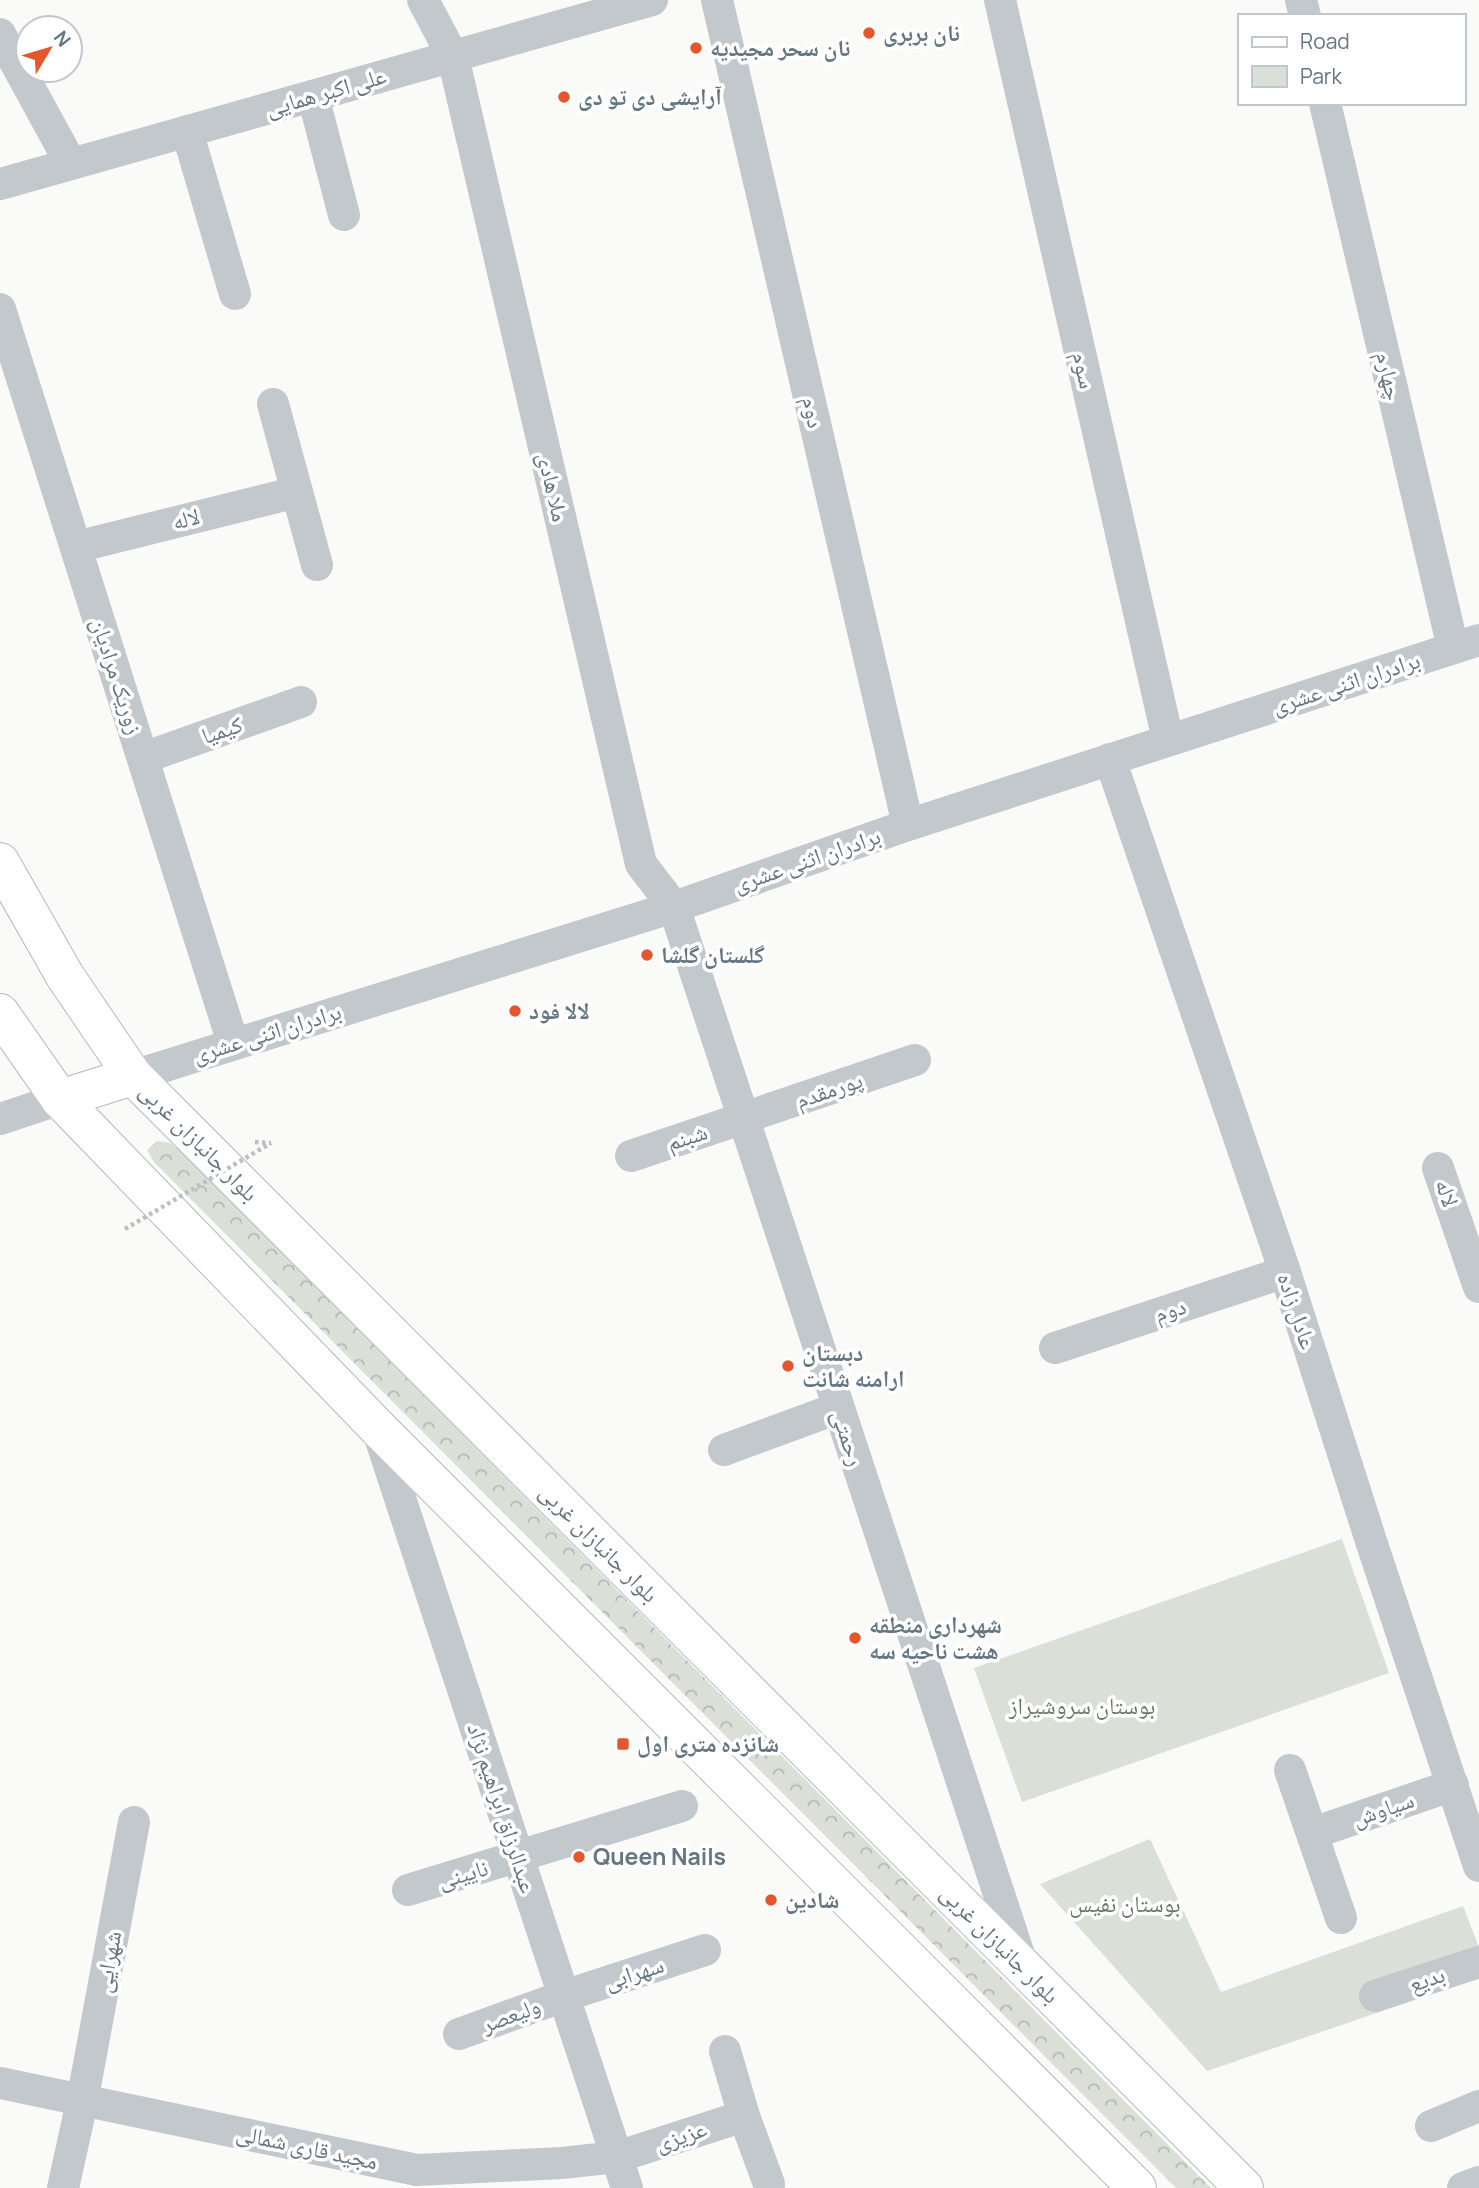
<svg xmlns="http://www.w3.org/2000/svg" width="1479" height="2188" font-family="Manrope,'Noto Naskh Arabic',sans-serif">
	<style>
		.forest { fill: url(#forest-crowns) }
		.green { fill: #dadfd7 }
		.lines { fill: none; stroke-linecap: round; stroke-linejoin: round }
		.secondary-casing { stroke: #b3babf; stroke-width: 40 }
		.path { stroke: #bbbfc2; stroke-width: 4.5; stroke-dasharray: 3.5 3.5; stroke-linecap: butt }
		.minor { stroke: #c3c8cc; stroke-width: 32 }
		.secondary { stroke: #fff; stroke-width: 38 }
		.path-bridge { stroke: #bbbfc2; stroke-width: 4.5; stroke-dasharray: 3.5 3.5; stroke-linecap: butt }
		.poi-dot { fill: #e4572e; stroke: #fff; stroke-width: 2.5 }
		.labels { text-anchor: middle; stroke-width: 7; stroke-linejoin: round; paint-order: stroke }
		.poi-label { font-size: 23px; font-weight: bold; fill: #657683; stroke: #fff; text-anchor: start }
		.street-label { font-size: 23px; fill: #657683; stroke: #fff }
		.park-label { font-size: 23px; fill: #687a64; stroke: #fff }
	</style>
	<defs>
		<pattern id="forest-crowns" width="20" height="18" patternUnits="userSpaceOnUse" patternTransform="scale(1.75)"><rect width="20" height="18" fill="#dadfd7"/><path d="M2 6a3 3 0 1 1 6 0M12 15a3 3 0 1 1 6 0" fill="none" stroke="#b4b9b4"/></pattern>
	</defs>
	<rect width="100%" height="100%" fill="#fafaf8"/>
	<!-- forest -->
	<polygon class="forest" points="157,1141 170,1143 183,1153 1211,2188 1176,2188 154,1162 147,1150"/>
	<!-- green -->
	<g class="green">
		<polygon points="1342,1539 1389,1673 1022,1802 974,1668"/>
		<polygon points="1150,1839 1221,1992 1463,1906 1479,1947 1479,1978 1207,2071 1040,1884"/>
	</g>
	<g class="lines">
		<defs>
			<g id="secondary">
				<polyline points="0,862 65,976 133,1076 1244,2188"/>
				<polyline points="0,1013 60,1099 377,1427 1137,2188"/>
				<polyline points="60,1099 133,1076"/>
			</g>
		</defs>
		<!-- secondary casing -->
		<use href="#secondary" class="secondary-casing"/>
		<!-- path -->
		<polyline class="path" points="255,1142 271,1143"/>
		<!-- minor -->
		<g class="minor">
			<polyline points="423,0 453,57 641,864 674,907 1023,1967"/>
			<polyline points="717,0 908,825"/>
			<polyline points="1000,0 1168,740"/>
			<polyline points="1301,0 1305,16"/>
			<polyline points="0,34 71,164"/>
			<polyline points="313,96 344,215"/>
			<polyline points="1325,103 1453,648"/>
			<polyline points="187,131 235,294"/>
			<polyline points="0,184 652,0"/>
			<polyline points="0,309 233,1043"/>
			<polyline points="273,404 317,565"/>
			<polyline points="76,547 297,492"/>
			<polyline points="143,758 301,702"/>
			<polyline points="1110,759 1285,1272 1372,1544 1479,1866"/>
			<polyline points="133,1076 674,907 908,825 1479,640"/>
			<polyline points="0,1119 60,1099"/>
			<polyline points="631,1156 915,1060"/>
			<polyline points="1438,1168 1479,1287"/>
			<polyline points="1055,1348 1285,1272"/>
			<polyline points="377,1428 627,2188"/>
			<polyline points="724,1450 838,1408"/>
			<polyline points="1290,1770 1341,1918"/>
			<polyline points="1313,1833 1453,1785"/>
			<polyline points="408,1890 682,1806"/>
			<polyline points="1375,1996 1479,1962"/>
			<polyline points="459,2034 564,1996 705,1950"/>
			<polyline points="0,2083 417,2170 562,2163 617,2157 744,2116 725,2051"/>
			<polyline points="744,2116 769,2184"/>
			<polyline points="1431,2126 1479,2106"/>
			<polyline points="63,2188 82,2102 134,1822"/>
			<polyline points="1463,2188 1479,2182"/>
		</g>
		<!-- secondary -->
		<use href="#secondary" class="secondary"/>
		<!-- path-bridge -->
		<polyline class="path-bridge" points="125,1229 271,1143"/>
	</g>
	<!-- markers -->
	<g class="poi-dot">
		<circle cx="869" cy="33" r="7"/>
		<circle cx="696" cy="48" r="7"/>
		<circle cx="564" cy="97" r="7"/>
		<circle cx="647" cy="955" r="7"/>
		<circle cx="515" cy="1011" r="7"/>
		<circle cx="788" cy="1366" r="7"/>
		<circle cx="855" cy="1638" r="7"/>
		<rect x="616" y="1737" width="14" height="14" rx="3.5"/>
		<circle cx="579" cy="1857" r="7"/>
		<circle cx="771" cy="1900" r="7"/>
	</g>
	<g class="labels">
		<!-- poi labels -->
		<g class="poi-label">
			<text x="883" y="41">نان بربرى</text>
			<text x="710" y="56">نان سحر مجیدیه</text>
			<text x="578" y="105">آرایشی دی تو دی</text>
			<text x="661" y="963">گلستان گلشا</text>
			<text x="529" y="1019">لالا فود</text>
			<text x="802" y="1361">دبستان<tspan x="802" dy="26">ارامنه شانت</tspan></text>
			<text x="869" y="1633">شهرداری منطقه<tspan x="869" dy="26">هشت ناحیه سه</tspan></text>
			<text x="637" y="1752">شانزده متری اول</text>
			<text x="593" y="1865">Queen Nails</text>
			<text x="785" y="1908">شادین</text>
		</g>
		<!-- street labels -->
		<g class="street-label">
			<text transform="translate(326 92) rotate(-16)" y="8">علی اکبر همایی</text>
			<text transform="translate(1084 370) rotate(77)" y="8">سوم</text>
			<text transform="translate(1389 376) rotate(77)" y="8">چهارم</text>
			<text transform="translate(813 412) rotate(77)" y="8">دوم</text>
			<text transform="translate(553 487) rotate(77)" y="8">ملا هادی</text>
			<text transform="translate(186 519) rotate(-14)" y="8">لاله</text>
			<text transform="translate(117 676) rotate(72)" y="8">زوریک مرادیان</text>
			<text transform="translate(1346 683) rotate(-18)" y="8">برادران اثنی عشری</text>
			<text transform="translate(222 730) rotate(-19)" y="8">کیمیا</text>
			<text transform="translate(807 860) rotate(-19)" y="8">برادران اثنی عشری</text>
			<text transform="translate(267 1033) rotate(-17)" y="8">برادران اثنی عشری</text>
			<text transform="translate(829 1090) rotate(-19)" y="8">پورمقدم</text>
			<text transform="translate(687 1137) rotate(-18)" y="8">شبنم</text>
			<text transform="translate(199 1142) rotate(45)" y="8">بلوار جانبازان غربی</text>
			<text transform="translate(1447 1193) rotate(71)" y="8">لاله</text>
			<text transform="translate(1170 1310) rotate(-18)" y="8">دوم</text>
			<text transform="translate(1297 1311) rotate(72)" y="8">عادل زاده</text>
			<text transform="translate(848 1438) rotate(72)" y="8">رحمتی</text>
			<text transform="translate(599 1543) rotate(45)" y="8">بلوار جانبازان غربی</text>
			<text transform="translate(502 1808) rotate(72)" y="8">عبدالرزاق ابراهیم نژاد</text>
			<text transform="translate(1383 1809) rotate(-19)" y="8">سیاوش</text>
			<text transform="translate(463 1874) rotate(-16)" y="8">نایینی</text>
			<text transform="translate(1000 1944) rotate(45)" y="8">بلوار جانبازان غربی</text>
			<text transform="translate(108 1962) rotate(-80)" y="8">شهرایی</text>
			<text transform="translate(634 1973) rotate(-18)" y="8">سهرابی</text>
			<text transform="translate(1427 1979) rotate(-18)" y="8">بدیع</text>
			<text transform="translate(511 2015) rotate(-20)" y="8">ولیعصر</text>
			<text transform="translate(681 2136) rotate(-18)" y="8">عزیزی</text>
			<text transform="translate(307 2147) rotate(12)" y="8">مجید قاری شمالی</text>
		</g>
		<!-- park labels -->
		<g class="park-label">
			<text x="1082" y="1714">بوستان سروشیراز</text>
			<text x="1125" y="1912">بوستان نفیس</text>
		</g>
	</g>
	<!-- legend -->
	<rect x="1238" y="14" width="228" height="91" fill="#ffffff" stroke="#c1c8cd" stroke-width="2"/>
	<rect x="1252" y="37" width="35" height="10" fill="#ffffff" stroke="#c1c8cd" stroke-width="2"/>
	<text x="1300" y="49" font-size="21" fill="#657683">Road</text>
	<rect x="1252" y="66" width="35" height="21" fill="#dadfd7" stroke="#c1c8cd" stroke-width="2"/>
	<text x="1300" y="84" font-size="21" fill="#657683">Park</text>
	<!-- north arrow -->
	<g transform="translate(49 49) rotate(52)"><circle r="33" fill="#ffffff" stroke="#c1c8cd" stroke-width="2"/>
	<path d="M0-5L12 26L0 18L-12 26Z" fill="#e4572e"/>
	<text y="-10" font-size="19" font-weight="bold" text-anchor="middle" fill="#657683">N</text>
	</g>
</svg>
